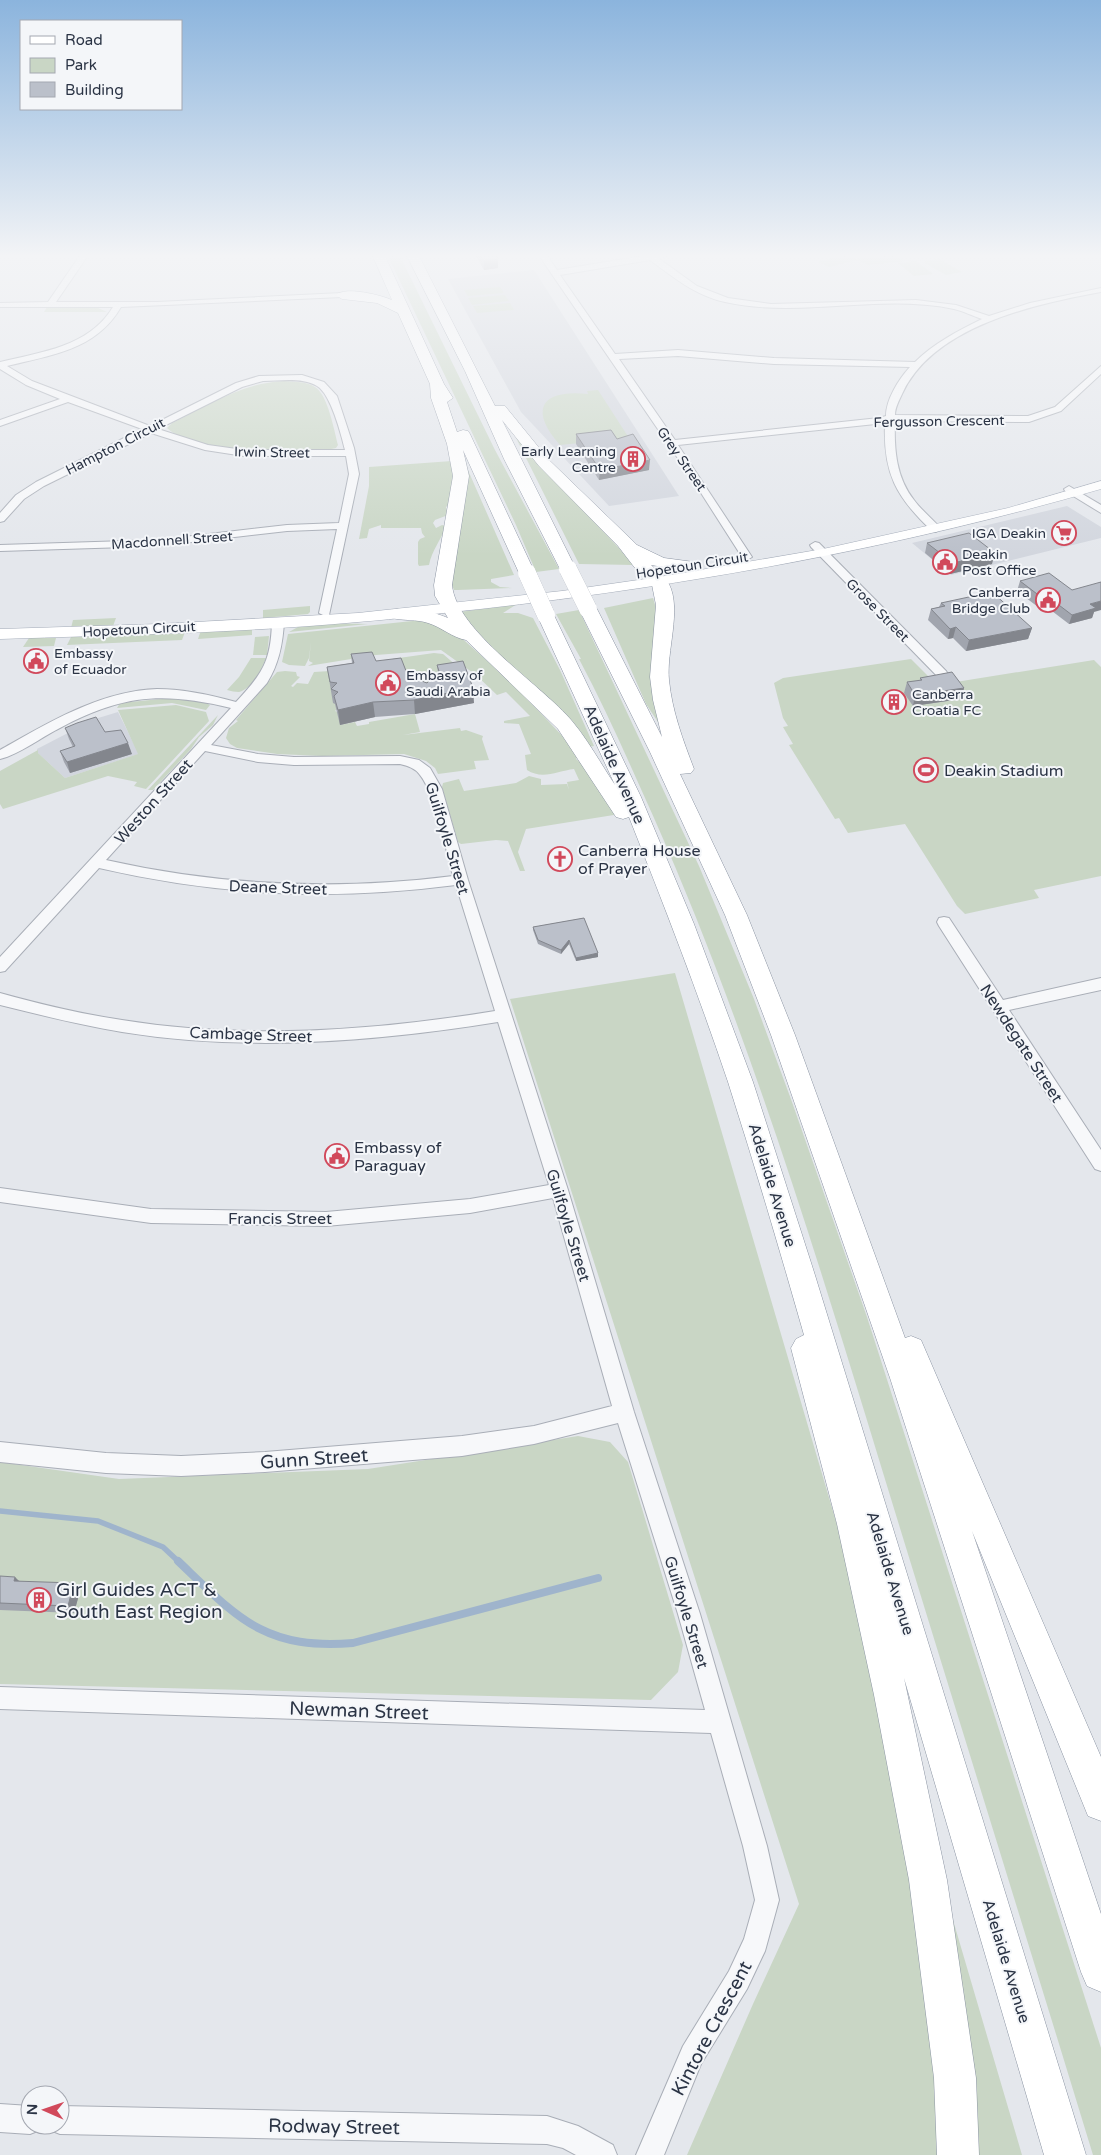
<svg xmlns="http://www.w3.org/2000/svg" width="1101" height="2155" font-family="'Varela Round',sans-serif">
	<style>
		.built { fill: #d2d6de }
		.green { fill: #c9d6c5 }
		.lines { fill: none; stroke-linecap: round; stroke-linejoin: round }
		.stream-far1 { stroke: #9fb4cc; stroke-width: 5.5 }
		.stream { stroke: #9fb4cc; stroke-width: 8 }
		.minor-casing { stroke: #a9aeb7; stroke-width: 2 }
		.major-casing { stroke: #a3abb8; stroke-width: 1 }
		.highway-casing { stroke: #8b94a3; stroke-width: 1 }
		.minor { fill: #f7f8fa; fill-rule: evenodd }
		.major { fill: #fff; fill-rule: evenodd }
		.highway { fill: #fff; fill-rule: evenodd }
		.highway-bridge-casing { stroke: #8b94a3; stroke-width: 18; stroke-linecap: butt }
		.highway-bridge { stroke: #fff; stroke-width: 18 }
		.wall { fill: #a1a5ae }
		.shaded-wall { fill: #83868d }
		.building { fill: #bbc0ca; stroke: #83868d }
		.labels { text-anchor: middle; stroke-width: 4; stroke-linejoin: round; paint-order: stroke }
		.far-street-label { font-size: 14px; fill: #2b3445; stroke: #f4f6f9 }
		.far-poi-label { font-size: 14px; fill: #2b3445; stroke: #f4f6f9; text-anchor: start }
		.street-label { font-size: 16px; fill: #2b3445; stroke: #f4f6f9 }
		.poi-label { font-size: 16px; fill: #2b3445; stroke: #f4f6f9; text-anchor: start }
		.near-street-label { font-size: 19px; fill: #2b3445; stroke: #f4f6f9 }
		.near-poi-label { font-size: 19px; fill: #2b3445; stroke: #f4f6f9; text-anchor: start }
	</style>
	<rect width="100%" height="100%" fill="#e4e7ec"/>
	<!-- built -->
	<g class="built">
		<polygon points="534,270 679,496 609,506 521,412 448,279"/>
		<polygon points="1067,506 1101,527 1101,538 951,575 912,543"/>
		<polygon points="118,712 139,754 65,778 38,753 37,749 95,719"/>
	</g>
	<!-- green -->
	<g class="green">
		<polygon points="387,254 399,254 495,450 559,569 536,572 516,525"/>
		<polygon points="846,255 857,260 829,267 818,262"/>
		<polygon points="892,255 906,261 868,265 856,259"/>
		<polygon points="939,259 962,272 946,275 923,262"/>
		<polygon points="916,261 933,274 914,276 898,263"/>
		<polygon points="500,287 504,293 468,296 464,290"/>
		<polygon points="505,295 509,301 472,305 468,298"/>
		<polygon points="510,303 514,310 477,313 473,306"/>
		<polygon points="47,307 96,307 107,312 44,312"/>
		<path d="M284,381C294,382 306,381 315,387C328,395 334,430 338,445L336,448L327,450C289,450 195,455 167,428L172,423C209,405 242,383 284,381Z"/>
		<path d="M598,390L629,438L560,445C528,409 542,389 588,394L587,391Z"/>
		<polygon points="516,438 618,547 634,565 579,564"/>
		<path d="M452,461L453,478L449,504L446,507L448,515L435,520L433,523L436,528L442,525L446,526C441,540 432,550 429,565L419,566L418,564V542L420,539L425,537L422,533L421,528H381V525L369,529L367,538L359,539L369,486V467Z"/>
		<polygon points="464,461 514,575 491,579 491,582 500,587 512,588 458,590 454,590 449,578"/>
		<polygon points="653,598 658,615 668,737 646,704 604,608"/>
		<polygon points="517,604 503,613 518,613 533,618 560,670 594,746 589,747 501,658 460,612"/>
		<polygon points="310,606 310,612 308,614 263,618 263,610"/>
		<path d="M579,610L699,866L754,999L792,1102L867,1317L1101,2048V2155H1093C1018,1909 941,1663 866,1417C804,1215 740,1012 654,818C630,765 607,711 579,659H581L556,614Z"/>
		<polygon points="116,618 113,626 71,628 73,620"/>
		<path d="M422,620L456,633L513,684L570,744L579,755L576,759L591,771L620,814L526,829L518,852L525,871H520L508,841L496,840L461,844L458,842L442,787L443,783L459,779L464,791L516,783L529,776L541,779V785L567,784L569,790L567,782L579,780L574,769C558,771 542,780 527,770L525,755L531,754L519,724L504,723V721L530,716L506,692L497,695L476,675L441,650L376,655L308,666L313,663L309,661L311,642L309,658L305,666L289,665L282,662L288,634Z"/>
		<polygon points="323,623 368,624 289,632 298,627"/>
		<polygon points="252,628 252,635 198,639 201,630"/>
		<polygon points="164,632 169,634 172,632 185,632 182,640 67,645 71,637"/>
		<polygon points="269,636 267,655 253,655 255,637"/>
		<polygon points="29,638 56,638 54,646 23,647"/>
		<polygon points="434,653 443,654 465,673 436,687 379,674 393,660 392,659"/>
		<path d="M251,658H266C262,669 252,689 239,692C235,692 231,691 227,690L239,677Z"/>
		<polygon points="911,659 937,685 1094,660 1101,667 1101,876 1034,890 1039,898 965,914 957,906 905,824 848,833 839,818 835,819 789,745 793,744 783,727 788,726 783,718 774,683 783,678"/>
		<polygon points="285,671 296,672 297,676 300,677 291,686 293,687 297,683 308,684 314,672 330,671 334,693 332,696 336,697 338,708 335,711 340,713 340,725 355,722 357,726 369,724 369,722 415,714 420,732 403,735 460,728 461,731 466,730 483,736 482,739 489,760 474,761 476,769 438,774 435,768 426,761 404,754 322,756 277,754 237,748 230,744 226,738 229,728 238,721 236,720 277,672"/>
		<polygon points="171,698 204,702 210,705 206,710 172,703 117,708 120,703"/>
		<polygon points="176,705 206,712 209,721 146,789 134,786 137,782 108,776 3,809 0,804 0,771 38,750 38,753 65,778 138,754 118,710"/>
		<polygon points="218,715 213,725 199,737 191,749 153,790 148,790"/>
		<polygon points="675,973 1022,2155 687,2155 753,2004 799,1904 510,999"/>
		<polygon points="578,1436 610,1442 628,1462 683,1645 678,1672 651,1700 0,1684 0,1462 119,1479 368,1469"/>
	</g>
	<g class="lines">
		<!-- stream-far1 -->
		<polyline class="stream-far1" points="0,1511 98,1521 163,1547 179,1562"/>
		<!-- stream -->
		<path class="stream" d="M178,1561C238,1618 264,1650 353,1643L598,1578"/>
		<defs>
			<g id="minor">
				<path d="M81,254H89L56,302H157L342,293L346,295L342,297L121,307C96,350 52,355 7,366L32,381L150,426L236,383L259,376L302,375L324,382L337,396L354,448L359,474L329,615L325,616L319,613L337,529L287,531L158,546L0,551V545L158,540L287,525L339,523L349,474L346,456H244L205,450L151,433L44,486L24,499L4,521L0,522V513L16,495L36,482L142,429L68,402L0,426V420L60,399L26,385L0,369V362C41,352 89,347 113,307H0V303L48,302ZM263,381C279,381 302,377 317,386C331,394 341,434 345,450H244L208,445L158,429L242,387Z"/>
				<path d="M538,254H546L557,270L655,254H675L658,258L697,286L728,298L771,304L916,300L956,305L989,316L1030,303L1101,288V292C1035,304 933,326 902,394C899,401 895,407 895,415L1028,416L1055,407L1101,366V374L1061,411L1029,422L895,421C894,449 896,477 914,500C922,511 933,519 941,529L936,532L932,531C896,497 883,473 885,423L678,445L752,557L747,560L742,557L694,482ZM650,260C673,277 696,296 725,302C800,319 879,293 954,309C963,311 973,316 982,319C958,331 934,343 915,362L774,358L678,350L615,354L560,275ZM678,356L774,364L910,367C899,379 886,399 886,416L879,418L675,440L619,359Z"/>
				<polygon points="1069,486 1101,505 1101,513 1065,491 1064,489"/>
				<polygon points="815,542 819,543 946,671 948,674 946,677 938,677 811,547 810,545"/>
				<path d="M278,618L284,621C283,643 279,664 267,683L211,745L258,754L294,757L400,756L419,760L430,768L442,789L468,880L568,1190L634,1412L700,1614L767,1846L779,1900L765,1951L747,1989L701,2064L664,2155H636L683,2046L729,1971L744,1939L755,1900L743,1846L711,1733L0,1709V1687L705,1710L678,1614L618,1423L534,1444L462,1456L265,1472L181,1476L106,1473L0,1462V1442L106,1453L181,1456L265,1452L462,1436L534,1426L612,1406L553,1198L470,1213L326,1226L151,1223L0,1202V1188L151,1209L326,1212L470,1199L549,1185L498,1022C374,1042 246,1052 122,1032C80,1025 40,1015 0,1005V993C40,1004 81,1014 122,1020C245,1040 372,1031 495,1011L456,885C331,901 221,896 99,868L5,971L0,972V957L231,708C161,691 121,695 58,729C40,738 20,754 0,759V750C48,723 100,691 157,689C183,689 211,695 236,702C263,673 271,661 272,621ZM205,751L258,762L294,765L400,764C408,766 415,768 420,775C435,793 446,851 453,876C334,891 222,886 106,860Z"/>
				<polygon points="944,917 949,918 1003,1000 1101,978 1101,990 1009,1010 1101,1150 1101,1171 1095,1169 939,926 937,922 939,918"/>
				<polygon points="0,2104 30,2106 30,2125 41,2125 40,2130 30,2134 0,2132"/>
				<polygon points="60,2106 547,2116 578,2126 613,2145 617,2155 576,2155 563,2148 547,2144 60,2134 50,2130 49,2125 60,2125"/>
			</g>
			<path id="major" d="M1101,481V489C898,548 690,585 480,609C440,613 399,619 358,622C239,633 119,635 0,639V629L159,624L358,613L562,591L659,577L823,549L1008,508Z"/>
			<g id="highway">
				<path d="M372,254H384L444,384L453,398L447,402L457,432L463,430L468,431L470,434L535,573L533,577H521L519,573L463,450L469,476L452,585C456,631 542,685 572,721C588,740 601,764 615,785L537,615L540,611L546,610L552,611L641,797L694,924L753,1082L814,1272L1086,2155H1044L904,1678L947,1880L976,2078L979,2155H937L934,2078L909,1880L874,1695L837,1524L791,1348L796,1339L804,1335C780,1251 755,1166 728,1082C698,993 664,905 629,817L623,819L616,817L558,729L466,640C453,638 441,627 428,623C416,619 404,621 392,618L389,614L392,610C410,606 431,611 448,618L435,596L434,585L453,476L447,444L431,398L430,384L398,313L377,303L342,299L336,295C345,286 381,295 392,300Z"/>
				<path d="M406,254H418L495,406H505L549,460L637,545L664,558L694,562L696,566L694,570L688,571L651,565C657,571 665,576 669,584C682,610 666,652 669,680C672,711 683,740 694,769L691,773L680,774L747,915L795,1035L905,1338L911,1336L921,1340L1101,1757V1821L1088,1816L972,1531L1101,1914V1992L1087,1986L1081,1972L890,1378L771,1035L725,915L650,752L579,609L582,605L588,604L594,605L597,609L662,737L653,700L650,677L656,605L652,585L635,568L618,546L539,466L502,420L576,569L574,573H562L504,459L465,371Z"/>
			</g>
		</defs>
		<!-- minor casing -->
		<use href="#minor" class="minor-casing"/>
		<!-- major casing -->
		<use href="#major" class="major-casing"/>
		<!-- highway casing -->
		<use href="#highway" class="highway-casing"/>
		<!-- minor -->
		<use href="#minor" class="minor"/>
		<!-- major -->
		<use href="#major" class="major"/>
		<!-- highway -->
		<use href="#highway" class="highway"/>
		<defs>
			<g id="highway-bridge">
				<polyline points="568,569 588,609"/>
				<polyline points="527,573 546,615"/>
			</g>
		</defs>
		<!-- highway-bridge casing -->
		<use href="#highway-bridge" class="highway-bridge-casing"/>
		<!-- highway-bridge -->
		<use href="#highway-bridge" class="highway-bridge"/>
	</g>
	<!-- wall -->
	<g class="wall">
		<polygon points="476,254 495,254 498,268 484,270 476,256"/>
		<polygon points="576,434 617,439 649,470 599,480 576,444"/>
		<polygon points="927,543 992,564 950,574 925,553"/>
		<polygon points="1020,581 1094,612 1092,618 1069,624 1048,608 1042,610 1017,591"/>
		<polygon points="941,603 1032,628 1028,639 966,651 953,638 948,639 928,620 931,609 939,607"/>
		<polygon points="351,654 376,661 408,676 427,683 438,673 437,665 474,703 415,714 375,717 340,725 335,704 333,703 327,667 352,663"/>
		<polygon points="920,678 964,688 961,699 913,706 904,693 907,682 920,681"/>
		<polygon points="65,728 105,732 132,754 70,773 64,762 60,751 73,747 69,739"/>
		<polygon points="584,918 598,957 576,961 569,944 561,954 538,944 533,930 533,927"/>
		<polygon points="0,1576 20,1581 80,1591 74,1613 0,1610"/>
	</g>
	<!-- shaded-wall -->
	<g class="shaded-wall">
		<polygon points="498,259 498,268 484,270 484,261"/>
		<polygon points="650,460 649,470 599,480 600,470"/>
		<polygon points="995,553 992,564 950,574 953,563"/>
		<polygon points="1051,599 1048,608 1042,610 1045,600"/>
		<polygon points="1101,601 1101,610 1094,612 1092,618 1069,624 1072,615 1090,604"/>
		<polygon points="956,627 953,638 948,639 950,629"/>
		<polygon points="1032,628 1028,639 966,651 969,640"/>
		<polygon points="473,688 474,703 415,714 414,700"/>
		<polygon points="964,688 961,699 913,706 915,695"/>
		<polygon points="373,702 375,717 340,725 338,710"/>
		<polygon points="128,743 132,754 70,773 67,762"/>
		<polygon points="569,940 569,944 561,954 561,950"/>
		<polygon points="598,953 598,957 576,961 576,958"/>
		<polygon points="15,1577 22,1584 14,1581"/>
		<polygon points="74,1583 80,1591 74,1613 68,1606"/>
	</g>
	<!-- building -->
	<g class="building">
		<polygon points="480,254 495,254 498,259 484,261"/>
		<polygon points="611,430 617,439 633,434 650,460 600,470 576,434"/>
		<polygon points="969,533 995,553 953,563 927,543"/>
		<polygon points="1049,573 1072,590 1101,582 1101,601 1090,604 1096,608 1072,615 1051,599 1045,600 1020,581"/>
		<polygon points="992,592 1032,628 969,640 956,627 950,629 931,609 945,606 941,603"/>
		<polygon points="372,652 376,661 401,658 408,676 427,683 439,671 437,665 463,661 473,688 414,700 373,702 338,710 334,696 338,692 331,689 337,683 330,682 327,667 354,663 351,654"/>
		<polygon points="952,672 964,688 915,695 907,682 922,680 920,678"/>
		<polygon points="96,717 105,732 121,730 128,743 67,762 60,751 75,746 65,728 77,723"/>
		<polygon points="584,918 598,953 576,958 569,940 561,950 538,940 533,927"/>
		<polygon points="0,1576 15,1577 14,1581 74,1583 68,1606 0,1603"/>
	</g>
	<!-- sky -->
	<linearGradient id="sky" x2="0" y2="1"><stop stop-color="#8bb4dd"/><stop offset="0.46" stop-color="#f3f4f6"/><stop offset="1" stop-color="#f3f4f6" stop-opacity="0"/></linearGradient>
	<rect width="1101" height="556" fill="url(#sky)"/>
	<!-- icons -->
	<defs>
		<symbol id="building-ring" viewBox="-11 -11 22 22"><circle r="9.5" fill="#f4f6f9" stroke="#d1495b" stroke-width="1.5"/><path d="M-4-6H4V6H1V3H-1V6H-4ZM-2.5-4.3h1.7v1.8h-1.7ZM.8-4.3h1.7v1.8H.8ZM-2.5-1h1.7V.8h-1.7ZM.8-1h1.7V.8H.8Z" fill="#d1495b"/></symbol>
		<symbol id="supermarket-ring" viewBox="-11 -11 22 22"><circle r="9.5" fill="#f4f6f9" stroke="#d1495b" stroke-width="1.5"/><path d="M-6-5.5h2.5l.6 2H6L4.5 2H-2.5L-4.4-4H-6ZM-1.5 3.2a1.3 1.3 0 1 0 .1 0ZM3 3.2a1.3 1.3 0 1 0 .1 0Z" fill="#d1495b"/></symbol>
		<symbol id="civic-ring" viewBox="-11 -11 22 22"><circle r="9.5" fill="#f4f6f9" stroke="#d1495b" stroke-width="1.5"/><path d="M-.6-6.5H3V-4.5H.6V-3L4-1V1h2V6H-6V1h2V-1L-.6-3ZM-1.2 2.5V6h2.4V2.5Z" fill="#d1495b"/></symbol>
		<symbol id="stadium-ring" viewBox="-11 -11 22 22"><circle r="9.5" fill="#f4f6f9" stroke="#d1495b" stroke-width="1.5"/><path d="M0-5a6.5 5 0 1 0 0 10a6.5 5 0 1 0 0-10ZM-3.5-1.8h7v3.6h-7Z" fill="#d1495b"/></symbol>
		<symbol id="church-ring" viewBox="-11 -11 22 22"><circle r="9.5" fill="#f4f6f9" stroke="#d1495b" stroke-width="1.5"/><path d="M-1.2-6h2.4v3.5h3.3v2.4h-3.3V6h-2.4V-.1h-3.3v-2.4h3.3Z" fill="#d1495b"/></symbol>
	</defs>
	<g fill-rule="evenodd">
		<use href="#building-ring" x="619" y="445" width="28" height="28"/>
		<use href="#supermarket-ring" x="1050" y="519" width="28" height="28"/>
		<use href="#civic-ring" x="931" y="548" width="28" height="28"/>
		<use href="#civic-ring" x="1034" y="586" width="28" height="28"/>
		<use href="#civic-ring" x="22" y="647" width="28" height="28"/>
		<use href="#civic-ring" x="374" y="669" width="28" height="28"/>
		<use href="#building-ring" x="880" y="688" width="28" height="28"/>
		<use href="#stadium-ring" x="912" y="756" width="28" height="28"/>
		<use href="#church-ring" x="546" y="845" width="28" height="28"/>
		<use href="#civic-ring" x="323" y="1142" width="28" height="28"/>
		<use href="#building-ring" x="25" y="1586" width="28" height="28"/>
	</g>
	<g class="labels">
		<!-- far-street labels -->
		<g class="far-street-label">
			<text transform="translate(939 421) rotate(-1)" y="5">Fergusson Crescent</text>
			<text transform="translate(115 446) rotate(-27)" y="5">Hampton Circuit</text>
			<text transform="translate(272 452) rotate(1)" y="5">Irwin Street</text>
			<text transform="translate(682 459) rotate(55)" y="5">Grey Street</text>
			<text transform="translate(172 540) rotate(-4)" y="5">Macdonnell Street</text>
			<text transform="translate(692 565) rotate(-9)" y="5">Hopetoun Circuit</text>
			<text transform="translate(878 610) rotate(45)" y="5">Grose Street</text>
			<text transform="translate(139 629) rotate(-3)" y="5">Hopetoun Circuit</text>
		</g>
		<!-- far-poi labels -->
		<g class="far-poi-label">
			<text x="616" y="456" text-anchor="end">Early Learning<tspan x="616" dy="16">Centre</tspan></text>
			<text x="1046" y="538" text-anchor="end">IGA Deakin</text>
			<text x="962" y="559">Deakin<tspan x="962" dy="16">Post Office</tspan></text>
			<text x="1030" y="597" text-anchor="end">Canberra<tspan x="1030" dy="16">Bridge Club</tspan></text>
			<text x="54" y="658">Embassy<tspan x="54" dy="16">of Ecuador</tspan></text>
			<text x="406" y="680">Embassy of<tspan x="406" dy="16">Saudi Arabia</tspan></text>
			<text x="912" y="699">Canberra<tspan x="912" dy="16">Croatia FC</tspan></text>
		</g>
		<!-- street labels -->
		<g class="street-label">
			<text transform="translate(615 764) rotate(66)" y="6">Adelaide Avenue</text>
			<text transform="translate(153 801) rotate(-48)" y="6">Weston Street</text>
			<text transform="translate(448 838) rotate(73)" y="6">Guilfoyle Street</text>
			<text transform="translate(278 887) rotate(2)" y="6">Deane Street</text>
			<text transform="translate(251 1034) rotate(2)" y="6">Cambage Street</text>
			<text transform="translate(1022 1043) rotate(57)" y="6">Newdegate Street</text>
			<text transform="translate(773 1185) rotate(73)" y="6">Adelaide Avenue</text>
			<text x="280" y="1224">Francis Street</text>
			<text transform="translate(569 1225) rotate(73)" y="6">Guilfoyle Street</text>
			<text transform="translate(891 1573) rotate(73)" y="6">Adelaide Avenue</text>
			<text transform="translate(687 1612) rotate(73)" y="6">Guilfoyle Street</text>
			<text transform="translate(1007 1961) rotate(73)" y="6">Adelaide Avenue</text>
		</g>
		<!-- poi labels -->
		<g class="poi-label">
			<text x="944" y="776">Deakin Stadium</text>
			<text x="578" y="856">Canberra House<tspan x="578" dy="18">of Prayer</tspan></text>
			<text x="354" y="1153">Embassy of<tspan x="354" dy="18">Paraguay</tspan></text>
		</g>
		<!-- near-street labels -->
		<g class="near-street-label">
			<text transform="translate(314 1458) rotate(-4)" y="7">Gunn Street</text>
			<text transform="translate(359 1710) rotate(2)" y="7">Newman Street</text>
			<text transform="translate(711 2028) rotate(-62)" y="7">Kintore Crescent</text>
			<text transform="translate(334 2126) rotate(1)" y="7">Rodway Street</text>
		</g>
		<!-- near-poi labels -->
		<g class="near-poi-label">
			<text x="56" y="1596">Girl Guides ACT &amp;<tspan x="56" dy="22">South East Region</tspan></text>
		</g>
	</g>
	<!-- legend -->
	<rect x="20" y="20" width="162" height="90" fill="#f4f6f9" stroke="#a4a8b1"/>
	<rect x="30" y="36" width="25" height="8" fill="#ffffff" stroke="#a4a8b1"/>
	<text x="65" y="45" font-size="15" fill="#2b3445">Road</text>
	<rect x="30" y="58" width="25" height="15" fill="#c9d6c5" stroke="#a4a8b1"/>
	<text x="65" y="70" font-size="15" fill="#2b3445">Park</text>
	<rect x="30" y="82" width="25" height="15" fill="#bbc0ca" stroke="#a4a8b1"/>
	<text x="65" y="95" font-size="15" fill="#2b3445">Building</text>
	<!-- north arrow -->
	<g transform="translate(45 2110) rotate(272)"><circle r="24" fill="#f4f6f9" stroke="#a4a8b1"/>
	<path d="M0-4L9 19L0 12L-9 19Z" fill="#d1495b"/>
	<text y="-8" font-size="14" font-weight="bold" text-anchor="middle" fill="#2b3445">N</text>
	</g>
</svg>
